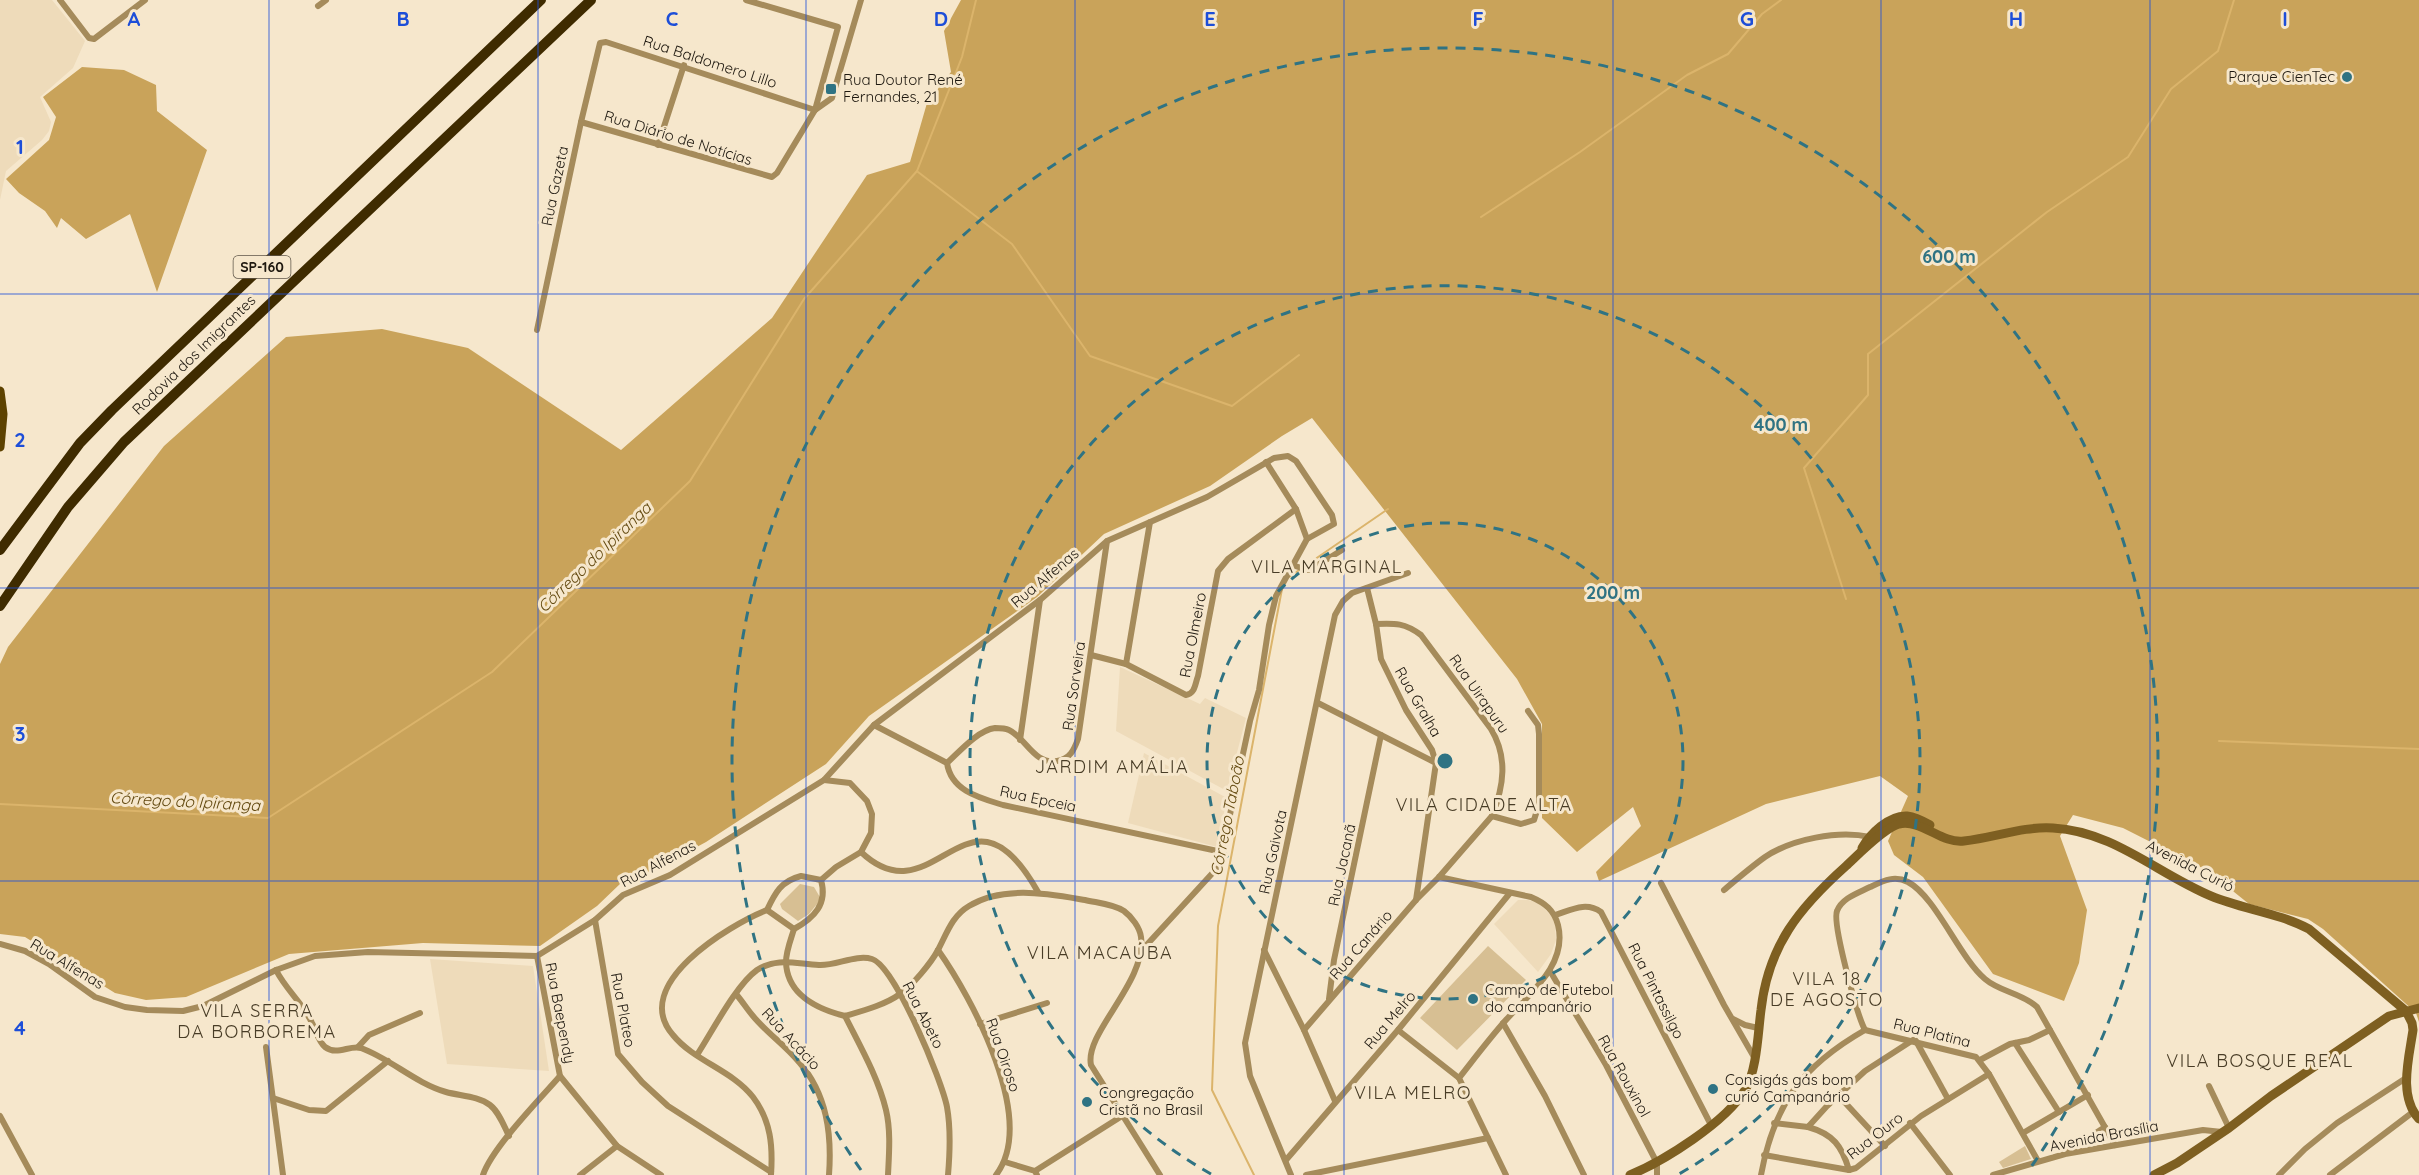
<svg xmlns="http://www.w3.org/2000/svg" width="2419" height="1175" font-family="Quicksand,sans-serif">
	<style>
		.built { fill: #eedbba }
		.green { fill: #d7bf93 }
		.forest { fill: #c9a35a }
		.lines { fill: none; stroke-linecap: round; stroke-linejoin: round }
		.stream { stroke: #dbb46b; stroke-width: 2 }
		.street { stroke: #a58b5b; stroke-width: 6 }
		.secondary { stroke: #7e5f21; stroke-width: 9 }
		.primary { stroke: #5d4200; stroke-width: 9 }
		.highway { stroke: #3f2b00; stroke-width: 10 }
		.grid { fill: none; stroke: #1d4ed8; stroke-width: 1.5; stroke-opacity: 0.55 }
		.ring { fill: none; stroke: #2f7383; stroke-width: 3; stroke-dasharray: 10 8 }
		.poi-dot { fill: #2f7383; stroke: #f6e7cc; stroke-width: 2 }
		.labels { text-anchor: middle; stroke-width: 6; stroke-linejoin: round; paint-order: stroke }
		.shield { fill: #f6e7cc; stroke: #5f5648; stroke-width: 1.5 }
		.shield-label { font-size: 14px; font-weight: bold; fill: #1e180f }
		.street-label { font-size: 15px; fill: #1e180f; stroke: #f6e7cc }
		.poi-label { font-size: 15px; fill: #1e180f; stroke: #f6e7cc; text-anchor: start }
		.water-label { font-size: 16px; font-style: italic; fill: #62480e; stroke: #f6e7cc }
		.quarter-label { font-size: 18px; letter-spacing: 1.5px; fill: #483c26; stroke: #f6e7cc }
		.grid-label { font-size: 20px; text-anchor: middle; font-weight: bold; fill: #1d4ed8; stroke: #f6e7cc; stroke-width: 6; stroke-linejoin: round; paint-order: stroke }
		.centre { fill: #2f7383; stroke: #f6e7cc; stroke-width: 3 }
		.ring-label { font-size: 18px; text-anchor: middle; font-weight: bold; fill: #2f7383; stroke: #f6e7cc; stroke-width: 6; stroke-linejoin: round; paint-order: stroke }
	</style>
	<rect width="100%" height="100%" fill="#f6e7cc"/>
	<!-- built -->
	<g class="built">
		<polygon points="0,0 52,0 85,41 73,68 40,97 51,122 49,131 42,140 6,171 0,200"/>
		<polygon points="1120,667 1200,704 1205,698 1246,718 1227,791 1116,731"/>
		<polygon points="1144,753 1227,798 1217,847 1128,823"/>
		<polygon points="1518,900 1528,900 1539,903 1552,917 1555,925 1556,940 1551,954 1538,972 1494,924"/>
		<polygon points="430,959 533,966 549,1071 447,1064"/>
	</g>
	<!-- green -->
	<g class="green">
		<polygon points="800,884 814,887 821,899 809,914 798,921 782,909 780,904"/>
		<polygon points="1488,946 1526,980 1457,1050 1420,1018"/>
		<polygon points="2025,1146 2031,1159 2003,1168 1999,1162"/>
	</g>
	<!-- forest -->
	<g class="forest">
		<polygon points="961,0 2419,0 2419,1022 2416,1013 2405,1003 2323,929 2308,919 2249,904 2208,871 2123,828 2073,815 2060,836 2087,910 2079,963 2064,1001 1993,974 1923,877 1894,855 1888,841 1908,796 1880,776 1766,804 1599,881 1596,872 1641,826 1633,807 1577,852 1542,818 1542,724 1517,679 1312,418 1282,436 1210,486 1104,534 1037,597 869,716 826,764 706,842 660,867 621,883 597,906 540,946 423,943 289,954 186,997 146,1000 115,993 25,937 0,934 0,664 8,647 164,446 286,337 382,329 468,348 621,450 772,318 867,175 910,162 927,103 951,72 944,31"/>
		<polygon points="82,67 124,70 156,85 157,111 207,150 157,292 130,214 86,239 61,218 57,228 45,211 19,193 6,179 49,140 56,117 43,97"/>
	</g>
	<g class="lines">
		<!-- stream -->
		<g class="stream">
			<polyline points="918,172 1012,244 1090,356 1232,406 1299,355"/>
			<polyline points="1481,217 1580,152 1687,75 1728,54 1762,14 1781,0"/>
			<polyline points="1289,577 1388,509"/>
			<polyline points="1846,599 1804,468 1868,395 1868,354 2047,212 2128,157 2171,89 2218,51 2234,0"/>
			<polyline points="2219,741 2419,749"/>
			<polyline points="0,804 268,818 492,672 690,481 804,299 917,171 962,57 976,0"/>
			<polyline points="1254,1175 1212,1090 1218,926 1282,589"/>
		</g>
		<!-- street -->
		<g class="street">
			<polyline points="60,0 89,38 94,39 145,0"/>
			<polyline points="746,0 838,27 815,110"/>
			<polyline points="318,6 326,0"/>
			<polyline points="581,122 772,177 777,173 815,110 832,98 861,0"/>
			<polyline points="658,145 684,65"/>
			<polyline points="537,330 581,122 600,43 606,42 815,110"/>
			<polyline points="1266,462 1296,509 1307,539"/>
			<polyline points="1292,565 1308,570 1313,568 1342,550"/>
			<polyline points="1367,588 1376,624 1381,659 1406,710 1432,750 1436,763 1416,900"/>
			<path d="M1376,624C1395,623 1405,623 1421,635L1491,729C1508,757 1504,786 1492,816L1521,824L1534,820L1539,804V734L1538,725L1528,711"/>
			<path d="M1091,655L1126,664L1186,695C1195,694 1195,684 1198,676L1218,571L1228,559L1296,509"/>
			<polyline points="1126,664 1150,522"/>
			<polyline points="1318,703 1436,763"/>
			<path d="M874,725L947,763C951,791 980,798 1003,805L1222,852"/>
			<polyline points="1020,740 1040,600"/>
			<path d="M947,763C959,752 978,730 995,728C999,728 1005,728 1009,730C1026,738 1034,765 1057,761C1070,759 1074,750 1078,739L1107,541"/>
			<path d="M861,852C935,922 968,767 1038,892"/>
			<path d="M801,876L821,880C828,904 814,918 794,929L767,910C775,893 781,881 801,876Z"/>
			<path d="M1439,877L1531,897C1545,903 1554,910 1558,925C1568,965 1529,994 1505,1021C1489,1039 1474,1059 1459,1078L1506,1175"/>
			<polyline points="821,880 836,867 861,852 871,833 872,814 867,801 850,783 824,780"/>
			<polyline points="1661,883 1724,1005 1754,1057"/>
			<path d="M1724,890C1737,879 1751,867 1765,857C1792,839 1838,830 1870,837"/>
			<path d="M767,910C729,925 629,985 673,1035C694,1061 732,1070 753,1097C771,1121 773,1146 771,1175"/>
			<path d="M1555,915C1571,910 1586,901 1601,912L1711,1125"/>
			<polyline points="595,920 618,1054 642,1082 668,1106 771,1172"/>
			<path d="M794,929C791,939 786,951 786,962C787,995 817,1009 845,1016C862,1011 885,1005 900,994C912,986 931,963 938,950C947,933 952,916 969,906C1003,885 1049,894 1085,900C1098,903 1113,904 1124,911C1132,917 1140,928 1141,937C1147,982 1084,1033 1091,1065L1160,1175"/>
			<polyline points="0,944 25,951 49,964 95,997 125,1007 147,1010 183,1011 203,1006 276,970 315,956 368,952 537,956 595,920 623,895 670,875 824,780 874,725 1040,600 1107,541 1207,497 1274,458 1288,456 1296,461 1332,515 1334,524 1307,539 1276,596 1269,625 1259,690 1250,721 1219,866 1142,950"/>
			<path d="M938,950C972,998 1038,1120 996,1175"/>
			<polyline points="1264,950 1304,1030 1335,1101"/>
			<polyline points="537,956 560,1076 617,1146 661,1175"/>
			<path d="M276,970C286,990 303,1003 312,1023C316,1030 318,1041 325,1047C337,1056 349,1045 361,1048C391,1059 415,1083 446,1092C460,1096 478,1096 490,1105C499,1112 504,1126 509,1136"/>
			<polyline points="1550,971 1606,1065 1657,1163 1657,1175"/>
			<path d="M736,994C742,1001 747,1009 753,1016C767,1033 785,1045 799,1062C827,1094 832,1134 829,1175"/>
			<polyline points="1329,999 1334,960 1381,735"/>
			<path d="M845,1016C860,1046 878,1077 886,1110C891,1131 889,1154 888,1175"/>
			<polyline points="1733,1019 1745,1025 1758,1028"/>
			<polyline points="1503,1023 1545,1096 1584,1175"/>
			<polyline points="980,1024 1047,1003"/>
			<polyline points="1304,1030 1416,900 1439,877 1492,816"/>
			<polyline points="1398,1030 1459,1078"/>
			<path d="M1865,1030C1857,1015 1832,923 1837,911C1842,898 1858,893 1870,887C1883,881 1894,875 1908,882C1936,897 1959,957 1985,979C2000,992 2022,993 2037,1007L2115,1145"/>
			<polyline points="1916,1041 1948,1099"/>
			<polyline points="2015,1043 2059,1112"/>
			<polyline points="266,1047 283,1175"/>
			<polyline points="358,1047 369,1035 420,1013"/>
			<path d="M697,1055C712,1032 736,985 757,970C777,957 796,964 819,965C836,966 856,954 872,959C895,966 942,1081 947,1107C951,1129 950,1152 948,1175"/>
			<polyline points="1980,1060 2010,1044 2029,1040 2050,1030"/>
			<polyline points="2209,1086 2229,1128"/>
			<polyline points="1838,1095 1885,1146"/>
			<polyline points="273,1098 309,1110 326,1111 388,1061"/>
			<polyline points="0,1116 32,1175"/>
			<polyline points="1774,1123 1808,1127 1827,1106 1865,1071 1913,1040"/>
			<polyline points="1910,1123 1950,1175"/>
			<path d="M1808,1127C1833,1134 1842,1146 1849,1170"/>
			<polyline points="2023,1133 2088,1095"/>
			<polyline points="2068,1151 2105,1127"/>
			<polyline points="1764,1155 1849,1170 1856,1168 1921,1116 1989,1074"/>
			<polyline points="1286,1160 1398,1030 1510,893"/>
			<polyline points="1005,1162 1035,1171 1037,1175"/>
			<polyline points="1035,1171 1122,1116"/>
			<path d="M483,1175C492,1148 540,1099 560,1076"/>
			<polyline points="580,1175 617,1146"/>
			<polyline points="1291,1175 1250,1076 1245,1043 1335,615 1343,601 1352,593 1408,573"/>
			<polyline points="1306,1175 1488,1138"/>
			<path d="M1761,1175C1774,1104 1802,1066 1865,1030L1976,1057L1989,1074L2038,1161"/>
			<polyline points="1993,1175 2065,1154 2203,1130 2222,1132"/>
			<polyline points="2279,1175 2305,1149 2337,1123 2406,1078"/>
			<polyline points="2330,1175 2413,1112"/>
		</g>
		<!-- secondary -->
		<g class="secondary">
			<path d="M1862,848C1870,834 1889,815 1907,816C1915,817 1923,821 1930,825"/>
			<path d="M1630,1175C1664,1161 1726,1122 1745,1090C1757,1071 1758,1032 1761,1010C1768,946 1799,908 1846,866C1858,855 1884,828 1899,824C1922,819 1941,844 1964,841C1994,838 2023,826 2053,828C2113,831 2158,874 2211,896C2242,909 2279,913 2309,929L2406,1011L2412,1023L2413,1030C2409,1058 2398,1096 2419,1119"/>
			<polyline points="2154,1175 2177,1163 2229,1128 2271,1096 2389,1016 2419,1008"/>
		</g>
		<!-- primary -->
		<polyline class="primary" points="0,391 3,414 0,447"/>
		<!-- highway -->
		<g class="highway">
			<polyline points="0,550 80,443 112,410 541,0"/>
			<polyline points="0,606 68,507 124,442 591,0"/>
		</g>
	</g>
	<!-- grid -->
	<path class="grid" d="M269,0V1175M538,0V1175M806,0V1175M1075,0V1175M1344,0V1175M1613,0V1175M1881,0V1175M2150,0V1175M0,294H2419M0,588H2419M0,881H2419"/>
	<!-- distance rings -->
	<g class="ring">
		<circle cx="1445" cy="761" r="238"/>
		<path d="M1211 1174A475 475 0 1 1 1679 1174"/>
		<path d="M861 1170A713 713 0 1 1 2029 1170"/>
	</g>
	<!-- markers -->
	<g class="poi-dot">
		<circle cx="2347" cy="77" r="6"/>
		<rect x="825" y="83" width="12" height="12" rx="3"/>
		<circle cx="1473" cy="999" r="6"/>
		<circle cx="1713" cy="1089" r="6"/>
		<circle cx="1087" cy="1102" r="6"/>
	</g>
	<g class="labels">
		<!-- shield labels -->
		<rect class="shield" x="233.5" y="256" width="57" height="22" rx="4.5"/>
		<g class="shield-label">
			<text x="262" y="272">SP-160</text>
		</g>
		<!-- street labels -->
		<g class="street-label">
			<text transform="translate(710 62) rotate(18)" y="5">Rua Baldomero Lillo</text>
			<text transform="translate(678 138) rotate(17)" y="5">Rua Diário de Notícias</text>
			<text transform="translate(555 186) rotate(-78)" y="5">Rua Gazeta</text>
			<text transform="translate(194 355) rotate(-44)" y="5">Rodovia dos Imigrantes</text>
			<text transform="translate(1045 578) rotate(-40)" y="5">Rua Alfenas</text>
			<text transform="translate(1193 635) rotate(-79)" y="5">Rua Olmeiro</text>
			<text transform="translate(1074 686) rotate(-82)" y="5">Rua Sorveira</text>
			<text transform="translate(1479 694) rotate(55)" y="5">Rua Uirapuru</text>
			<text transform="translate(1418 702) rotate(60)" y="5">Rua Gralha</text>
			<text transform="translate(1038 799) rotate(12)" y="5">Rua Epceia</text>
			<text transform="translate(1273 852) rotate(-78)" y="5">Rua Gaivota</text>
			<text transform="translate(658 864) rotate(-28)" y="5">Rua Alfenas</text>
			<text transform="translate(1342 865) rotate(-78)" y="5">Rua Jacanã</text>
			<text transform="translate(2190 866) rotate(27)" y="5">Avenida Curió</text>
			<text transform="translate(1361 945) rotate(-49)" y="5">Rua Canário</text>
			<text transform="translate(67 964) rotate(31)" y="5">Rua Alfenas</text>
			<text transform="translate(1656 991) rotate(63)" y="5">Rua Pintassilgo</text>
			<text transform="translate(623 1010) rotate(79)" y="5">Rua Plateo</text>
			<text transform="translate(560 1013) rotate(79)" y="5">Rua Baependy</text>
			<text transform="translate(923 1015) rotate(63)" y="5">Rua Abeto</text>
			<text transform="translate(1390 1020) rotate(-50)" y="5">Rua Melro</text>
			<text transform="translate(1932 1033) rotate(14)" y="5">Rua Platina</text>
			<text transform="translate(791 1039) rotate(47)" y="5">Rua Acácio</text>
			<text transform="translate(1003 1055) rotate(71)" y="5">Rua Oiroso</text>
			<text transform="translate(1624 1076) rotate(61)" y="5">Rua Rouxinol</text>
			<text transform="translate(1875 1136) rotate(-38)" y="5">Rua Ouro</text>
			<text transform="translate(2104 1136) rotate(-11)" y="5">Avenida Brasília</text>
		</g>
		<!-- poi labels -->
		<g class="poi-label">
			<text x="2335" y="82" text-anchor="end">Parque CienTec</text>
			<text x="843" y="85">Rua Doutor René<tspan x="843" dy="17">Fernandes, 21</tspan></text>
			<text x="1485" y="995">Campo de Futebol<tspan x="1485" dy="17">do campanário</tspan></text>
			<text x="1725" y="1085">Consigás gás bom<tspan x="1725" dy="17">curió Campanário</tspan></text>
			<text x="1099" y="1098">Congregação<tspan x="1099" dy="17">Cristã no Brasil</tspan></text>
		</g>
		<!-- water labels -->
		<g class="water-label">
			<text transform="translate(594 557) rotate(-44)" y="6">Córrego do Ipiranga</text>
			<text transform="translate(185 801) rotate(3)" y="6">Córrego do Ipiranga</text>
			<text transform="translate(1227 816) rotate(-79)" y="6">Córrego Taboão</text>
		</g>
		<!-- quarter labels -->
		<g class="quarter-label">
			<text x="1327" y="573">VILA MARGINAL</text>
			<text x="1112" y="773">JARDIM AMÁLIA</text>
			<text x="1484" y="811">VILA CIDADE ALTA</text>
			<text x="1100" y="959">VILA MACAÚBA</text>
			<text x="1827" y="985">VILA 18<tspan x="1827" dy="21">DE AGOSTO</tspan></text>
			<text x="257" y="1017">VILA SERRA<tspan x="257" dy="21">DA BORBOREMA</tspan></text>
			<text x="2260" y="1067">VILA BOSQUE REAL</text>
			<text x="1413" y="1099">VILA MELRO</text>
		</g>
	</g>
	<g class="grid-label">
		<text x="134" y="26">A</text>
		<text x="403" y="26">B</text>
		<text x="672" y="26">C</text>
		<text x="941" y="26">D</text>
		<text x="1210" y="26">E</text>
		<text x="1478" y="26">F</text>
		<text x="1747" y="26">G</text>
		<text x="2016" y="26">H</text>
		<text x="2285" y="26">I</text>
		<text x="20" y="154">1</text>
		<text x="20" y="447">2</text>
		<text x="20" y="741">3</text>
		<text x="20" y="1035">4</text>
	</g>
	<circle cx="1445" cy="761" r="9" class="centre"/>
	<g class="ring-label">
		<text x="1949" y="263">600 m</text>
		<text x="1781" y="431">400 m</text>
		<text x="1613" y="599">200 m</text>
	</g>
</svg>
